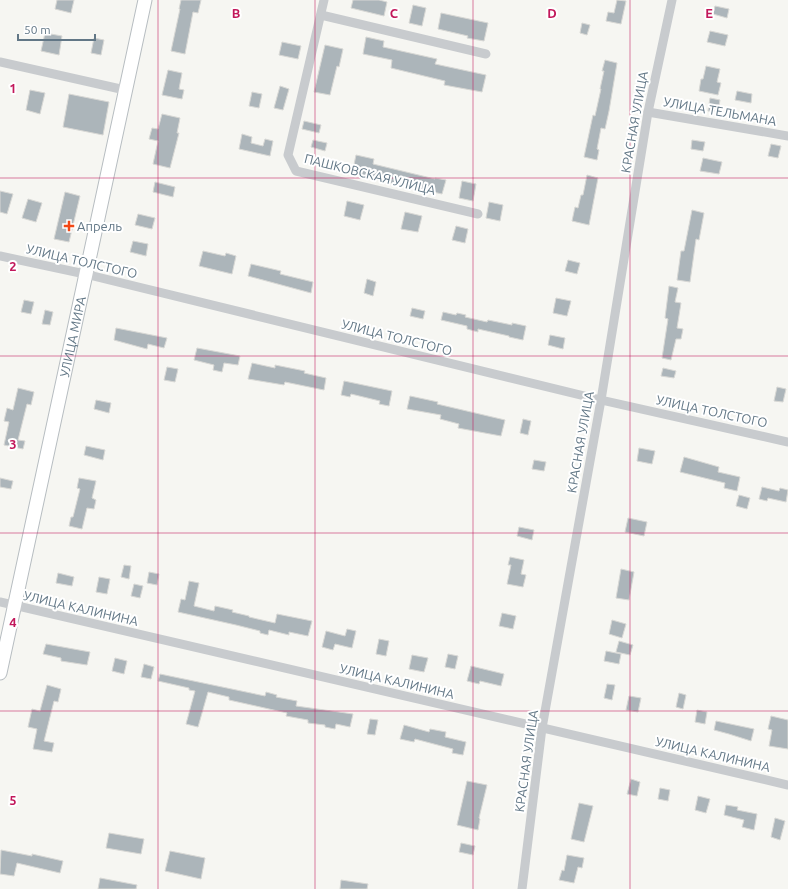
<svg xmlns="http://www.w3.org/2000/svg" width="788" height="889" font-family="Ubuntu,sans-serif">
	<style>
		.building { fill: #acb5ba; stroke: #d8d8d5 }
		.lines { fill: none; stroke-linecap: round; stroke-linejoin: round }
		.secondary-casing { stroke: #b7bdc1; stroke-width: 15 }
		.minor { stroke: #c8cbce; stroke-width: 9 }
		.secondary { stroke: #fff; stroke-width: 13 }
		.grid { fill: none; stroke: #c2185b; stroke-width: 1; stroke-opacity: 0.55 }
		.poi-dot { fill: #f24816; stroke: #fff; stroke-width: 1.5 }
		.labels { text-anchor: middle; stroke-width: 4; stroke-linejoin: round; paint-order: stroke }
		.street-label { font-size: 13px; fill: #627786; stroke: #fff }
		.poi-label { font-size: 13px; fill: #627786; stroke: #fff; text-anchor: start }
		.grid-label { font-size: 13px; text-anchor: middle; font-weight: bold; fill: #c2185b; stroke: #fff; stroke-width: 4; stroke-linejoin: round; paint-order: stroke }
	</style>
	<rect width="100%" height="100%" fill="#f6f6f2"/>
	<!-- building -->
	<g class="building">
		<polygon points="57,0 74,0 71,13 55,9"/>
		<polygon points="181,0 201,0 198,13 193,12 185,54 171,51 180,9 179,9"/>
		<polygon points="353,0 379,0 387,2 384,16 351,8"/>
		<polygon points="617,0 626,1 621,24 606,21 608,12 614,13"/>
		<polygon points="413,5 426,8 422,26 409,23"/>
		<polygon points="715,6 729,9 727,18 713,14"/>
		<polygon points="441,13 488,23 484,41 467,38 468,36 438,29"/>
		<polygon points="582,23 590,25 587,35 580,33"/>
		<polygon points="710,31 728,35 725,46 707,42"/>
		<polygon points="45,33 62,36 59,55 41,51"/>
		<polygon points="366,37 384,41 383,47 437,59 435,64 486,75 482,92 444,85 445,81 391,68 392,60 363,54"/>
		<polygon points="94,38 104,40 101,55 91,53"/>
		<polygon points="282,42 301,46 298,59 279,55"/>
		<polygon points="325,45 343,49 339,67 337,66 330,95 314,92"/>
		<polygon points="605,60 617,63 609,111 605,129 601,128 597,149 599,150 597,160 584,157 593,115 595,116 601,89 600,89 604,71 602,71"/>
		<polygon points="706,66 720,69 717,82 721,83 718,95 699,91 701,79 703,79"/>
		<polygon points="168,70 182,73 179,89 184,90 182,99 162,95"/>
		<polygon points="280,86 289,89 283,110 274,108"/>
		<polygon points="30,90 45,93 40,114 26,110"/>
		<polygon points="737,91 752,94 751,103 735,100"/>
		<polygon points="252,92 262,94 259,108 249,106"/>
		<polygon points="69,94 109,102 103,135 63,127"/>
		<polygon points="710,98 720,100 718,112 708,111"/>
		<polygon points="162,114 180,118 177,133 179,133 170,168 153,164 158,141 149,139 152,128 158,129"/>
		<polygon points="304,121 321,125 319,133 302,129"/>
		<polygon points="242,134 252,137 251,143 263,146 265,139 273,141 270,156 239,149"/>
		<polygon points="313,140 327,143 325,151 311,147"/>
		<polygon points="692,140 705,142 703,151 691,149"/>
		<polygon points="771,144 781,146 778,158 768,156"/>
		<polygon points="356,155 374,159 373,164 435,179 435,178 446,180 442,194 424,190 424,191 352,174"/>
		<polygon points="703,158 722,162 719,174 700,171"/>
		<polygon points="587,175 598,178 589,225 572,221 575,207 578,208 581,195 583,195"/>
		<polygon points="462,181 476,184 473,201 459,198"/>
		<polygon points="155,182 175,187 173,197 153,192"/>
		<polygon points="0,191 13,194 7,214 0,212"/>
		<polygon points="65,192 80,196 69,242 54,239"/>
		<polygon points="28,199 42,203 36,222 22,218"/>
		<polygon points="347,201 364,205 360,220 344,216"/>
		<polygon points="489,202 503,205 500,221 486,218"/>
		<polygon points="692,210 704,213 699,240 696,239 690,282 677,280 681,251 684,251"/>
		<polygon points="405,212 422,216 418,232 401,229"/>
		<polygon points="138,214 155,218 152,229 135,225"/>
		<polygon points="456,226 468,229 465,243 452,240"/>
		<polygon points="133,241 148,244 146,256 130,252"/>
		<polygon points="203,251 225,256 226,253 236,256 232,274 199,266"/>
		<polygon points="568,260 580,263 577,274 565,271"/>
		<polygon points="251,264 281,271 280,274 313,282 311,293 248,276"/>
		<polygon points="367,279 376,282 373,296 364,293"/>
		<polygon points="669,286 678,288 675,302 681,303 677,328 683,329 681,339 676,339 671,360 662,358 668,319 665,318"/>
		<polygon points="556,298 571,301 567,316 553,313"/>
		<polygon points="24,300 34,302 31,314 21,312"/>
		<polygon points="412,308 425,311 423,319 410,316"/>
		<polygon points="45,310 53,312 50,325 42,324"/>
		<polygon points="443,312 456,315 457,313 466,315 465,317 487,322 488,320 512,325 512,323 526,326 523,340 509,337 509,336 478,329 478,332 467,329 467,326 441,320"/>
		<polygon points="116,328 167,338 164,348 148,344 147,349 114,340"/>
		<polygon points="550,335 565,338 563,349 548,345"/>
		<polygon points="197,348 240,356 238,365 224,363 222,372 213,370 214,365 194,360"/>
		<polygon points="252,363 275,368 275,365 305,371 304,373 326,378 324,390 285,382 284,385 248,379"/>
		<polygon points="167,367 178,369 175,382 164,380"/>
		<polygon points="663,368 676,371 674,378 661,376"/>
		<polygon points="344,381 392,391 389,406 379,404 380,401 351,394 350,397 341,395"/>
		<polygon points="777,387 786,389 783,402 774,401"/>
		<polygon points="18,388 34,392 31,405 27,404 18,440 25,441 23,449 4,445 9,422 4,421 7,408 13,410"/>
		<polygon points="410,396 438,402 437,404 505,420 501,436 458,428 459,424 440,419 441,415 407,409"/>
		<polygon points="96,400 111,403 109,413 94,409"/>
		<polygon points="523,419 531,421 528,435 520,433"/>
		<polygon points="86,446 105,450 103,460 84,455"/>
		<polygon points="639,448 655,451 652,464 637,461"/>
		<polygon points="684,457 719,467 718,472 740,477 737,491 724,488 725,483 680,472"/>
		<polygon points="534,460 546,462 544,471 532,469"/>
		<polygon points="0,478 13,481 11,489 0,487"/>
		<polygon points="79,478 96,481 92,498 96,500 94,509 87,508 82,529 69,526 71,517 73,517 80,489 77,488"/>
		<polygon points="762,487 779,491 780,488 788,490 786,502 768,498 767,501 759,499"/>
		<polygon points="739,495 750,498 747,509 736,506"/>
		<polygon points="628,518 647,522 644,536 625,532"/>
		<polygon points="519,527 534,530 532,540 517,536"/>
		<polygon points="510,557 524,560 521,574 526,575 523,587 507,584 511,565 508,565"/>
		<polygon points="124,565 131,566 129,579 121,577"/>
		<polygon points="621,569 634,572 629,600 616,598"/>
		<polygon points="149,572 159,574 157,585 147,583"/>
		<polygon points="58,573 74,577 72,586 56,583"/>
		<polygon points="99,577 110,579 107,594 96,592"/>
		<polygon points="189,581 199,583 194,606 214,611 215,606 233,610 232,612 249,616 249,617 275,623 277,614 312,621 308,636 289,632 289,635 269,630 268,635 260,633 260,631 236,625 178,612 181,599 185,600"/>
		<polygon points="134,584 143,586 140,598 131,596"/>
		<polygon points="502,613 516,616 513,629 499,626"/>
		<polygon points="612,620 626,624 622,638 609,634"/>
		<polygon points="347,629 356,631 352,648 335,644 333,650 322,647 326,631 345,636"/>
		<polygon points="379,639 389,641 386,656 376,654"/>
		<polygon points="619,641 633,645 630,655 616,652"/>
		<polygon points="46,644 90,652 87,665 61,661 61,658 43,654"/>
		<polygon points="606,651 621,654 619,664 604,661"/>
		<polygon points="448,654 458,656 455,669 445,667"/>
		<polygon points="412,655 428,658 424,672 409,669"/>
		<polygon points="115,658 127,661 124,674 112,671"/>
		<polygon points="144,664 154,667 151,679 141,677"/>
		<polygon points="471,666 504,674 501,686 480,681 479,684 467,681"/>
		<polygon points="160,674 265,696 266,692 277,695 276,697 297,701 296,706 353,714 350,727 336,724 335,729 325,727 325,725 308,723 308,720 286,716 287,713 229,700 229,697 208,692 198,727 186,724 195,691 189,690 189,688 158,681"/>
		<polygon points="607,684 615,685 612,700 604,698"/>
		<polygon points="47,685 61,689 58,702 54,701 44,741 54,743 52,752 33,749 37,729 28,727 32,709 40,711"/>
		<polygon points="679,693 686,695 683,709 676,707"/>
		<polygon points="629,696 641,698 638,712 626,710"/>
		<polygon points="697,710 707,712 705,724 695,722"/>
		<polygon points="771,716 788,720 788,749 769,746 772,730 768,729"/>
		<polygon points="370,719 378,720 375,735 367,734"/>
		<polygon points="716,721 754,729 751,741 729,734 714,730"/>
		<polygon points="404,725 429,732 430,729 446,732 445,737 466,742 463,755 452,753 453,749 415,739 414,742 400,739"/>
		<polygon points="631,779 640,782 637,796 627,794"/>
		<polygon points="467,781 487,785 479,818 480,819 478,830 457,825"/>
		<polygon points="660,788 670,790 668,801 658,799"/>
		<polygon points="698,796 710,799 706,813 695,810"/>
		<polygon points="579,803 593,806 584,842 571,839"/>
		<polygon points="726,805 738,807 737,810 757,814 754,830 742,827 744,820 724,815"/>
		<polygon points="775,818 785,821 780,840 771,837"/>
		<polygon points="109,833 144,839 141,854 106,848"/>
		<polygon points="461,843 475,846 473,855 459,852"/>
		<polygon points="1,850 32,856 32,854 63,861 60,873 17,863 14,876 0,874"/>
		<polygon points="170,851 205,858 201,879 165,871"/>
		<polygon points="567,855 584,858 582,868 578,867 574,883 559,880 562,870 564,871"/>
		<polygon points="100,878 137,885 136,889 98,889"/>
		<polygon points="341,880 368,884 367,889 340,889"/>
	</g>
	<g class="lines">
		<defs>
			<g id="secondary">
				<path id="s1" d="M0,673L145,0"/>
			</g>
		</defs>
		<!-- secondary casing -->
		<use href="#secondary" class="secondary-casing"/>
		<!-- minor -->
		<g class="minor">
			<polyline points="324,0 288,155 296,171 478,214"/>
			<polyline points="321,15 486,54"/>
			<polyline points="0,62 125,90"/>
			<polyline points="648,112 788,136"/>
			<polyline points="0,256 85,274 601,400 788,442"/>
			<polyline points="0,602 788,785"/>
			<polyline points="522,889 542,728 601,400 648,112 672,0"/>
		</g>
		<!-- secondary -->
		<use href="#secondary" class="secondary"/>
	</g>
	<!-- grid -->
	<path class="grid" d="M158,0V889M315,0V889M473,0V889M630,0V889M0,178H788M0,356H788M0,533H788M0,711H788"/>
	<!-- markers -->
	<path class="poi-dot" d="M67 220h4v4h4v4h-4v4h-4v-4h-4v-4h4z"/>
	<g class="labels">
		<!-- street labels -->
		<g class="street-label">
			<text transform="translate(720 111) rotate(10)" y="5">УЛИЦА ТЕЛЬМАНА</text>
			<text transform="translate(634 122) rotate(-80)" y="5">КРАСНАЯ УЛИЦА</text>
			<text transform="translate(370 174) rotate(14)" y="5">ПАШКОВСКАЯ УЛИЦА</text>
			<text transform="translate(82 261) rotate(13)" y="5">УЛИЦА ТОЛСТОГО</text>
			<text dy="5" stroke="none"><textPath href="#s1" startOffset="344">УЛИЦА МИРА</textPath></text>
			<text transform="translate(397 337) rotate(14)" y="5">УЛИЦА ТОЛСТОГО</text>
			<text transform="translate(712 411) rotate(12)" y="5">УЛИЦА ТОЛСТОГО</text>
			<text transform="translate(580 442) rotate(-80)" y="5">КРАСНАЯ УЛИЦА</text>
			<text transform="translate(81 608) rotate(13)" y="5">УЛИЦА КАЛИНИНА</text>
			<text transform="translate(397 681) rotate(13)" y="5">УЛИЦА КАЛИНИНА</text>
			<text transform="translate(713 754) rotate(13)" y="5">УЛИЦА КАЛИНИНА</text>
			<text transform="translate(526 761) rotate(-82)" y="5">КРАСНАЯ УЛИЦА</text>
		</g>
		<!-- poi labels -->
		<g class="poi-label">
			<text x="77" y="231">Апрель</text>
		</g>
	</g>
	<g class="grid-label">
		<text x="236" y="18">B</text>
		<text x="394" y="18">C</text>
		<text x="552" y="18">D</text>
		<text x="709" y="18">E</text>
		<text x="13" y="93">1</text>
		<text x="13" y="271">2</text>
		<text x="13" y="449">3</text>
		<text x="13" y="627">4</text>
		<text x="13" y="805">5</text>
	</g>
	<!-- scale -->
	<path d="M18 34v6h77v-6" fill="none" stroke="#627786" stroke-width="2"/>
	<text x="24" y="34" font-size="12" fill="#627786" stroke="#ffffff" stroke-width="3" paint-order="stroke">50 m</text>
</svg>
